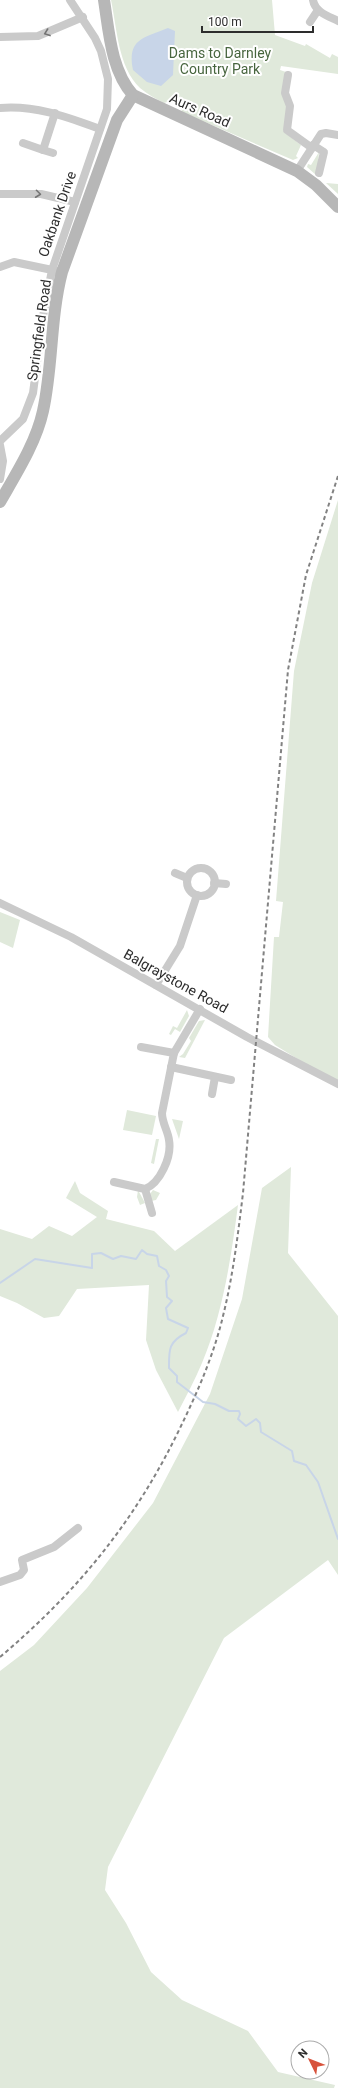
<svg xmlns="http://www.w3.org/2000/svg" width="338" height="2088" font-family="Roboto,sans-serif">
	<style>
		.green { fill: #e0e9db }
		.water { fill: #c8d5e8 }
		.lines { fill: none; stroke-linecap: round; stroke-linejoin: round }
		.stream { stroke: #c8d5e8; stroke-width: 2 }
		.street { stroke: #cacaca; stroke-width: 8 }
		.secondary { stroke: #b7b7b7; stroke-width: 12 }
		.rail { stroke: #828282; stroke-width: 2; stroke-dasharray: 4 3; stroke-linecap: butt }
		.oneway { stroke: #747474 }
		.labels { text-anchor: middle; stroke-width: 4; stroke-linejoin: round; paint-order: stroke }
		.park-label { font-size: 14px; fill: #47653e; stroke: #fff }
		.street-label { font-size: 14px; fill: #2d2d2d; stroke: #fff }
	</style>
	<rect width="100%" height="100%" fill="#fff"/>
	<!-- green -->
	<g class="green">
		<path d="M111,0H272L275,35L305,46L306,44L330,58L332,54L338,57V74L281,66L280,70L286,72L282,95L287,107L284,132L301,145L296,156L298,158L293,160L182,112L181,107L170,101L164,103C156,99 147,94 140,88C118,67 117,28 111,0Z"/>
		<polygon points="319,152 317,175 316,175 307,167 308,164 311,165"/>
		<polygon points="326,183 338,184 338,194"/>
		<polygon points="338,500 338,1084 275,1045 268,1037 274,937 279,937 283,902 276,901 294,671 312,583"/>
		<polygon points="0,912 20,920 13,948 0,942"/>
		<polygon points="187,1010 189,1016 180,1032 175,1029 171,1035 169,1034 173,1026 177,1028"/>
		<polygon points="205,1020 185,1058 179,1057 183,1054 191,1041 189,1038 199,1021"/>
		<polygon points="127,1110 156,1116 152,1135 123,1130"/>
		<polygon points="172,1119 183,1121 179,1139"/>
		<polygon points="156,1139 159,1139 154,1164 151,1163"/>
		<polygon points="291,1167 288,1253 338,1316 338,1575 328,1560 224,1638 108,1867 105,1890 126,1923 151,1972 182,2000 248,2031 278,2072 335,2085 334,2088 0,2088 0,1671 34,1645 87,1588 153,1503 210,1394 242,1299 262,1188"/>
		<path d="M75,1181L80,1193L108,1211L106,1219L154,1231L175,1251L238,1205C231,1258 223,1313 202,1363C195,1380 186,1396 178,1412L156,1370L146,1340L149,1285L77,1289L59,1316L44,1318L17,1303L0,1296V1229L32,1239L49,1226L72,1236L97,1217L66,1198Z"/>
		<polygon points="138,1190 145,1203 140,1205 137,1197"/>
		<polygon points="153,1190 160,1193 156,1200 151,1201 150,1194"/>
	</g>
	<!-- water -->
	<path class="water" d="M168,28L175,31L173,75L161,86L147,82L133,70C127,39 143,38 168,28Z"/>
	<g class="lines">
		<!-- stream -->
		<path class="stream" d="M0,1283L35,1259L92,1268V1254L101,1253L113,1259L121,1256L136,1259L142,1250L147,1254L157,1256L159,1266L166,1270L169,1276L166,1281L167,1297L172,1301L166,1308L168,1319L188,1328L186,1333C168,1342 169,1350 169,1368L177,1376V1382L203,1402L215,1404L229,1411H239L240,1414L238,1419L246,1426L256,1419L260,1423L261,1432L292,1451L294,1461L306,1465L318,1482L338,1539"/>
		<!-- street -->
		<g class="street">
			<path d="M313,0C315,12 328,16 338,21"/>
			<polyline points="310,22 318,10"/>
			<polyline points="0,37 38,36 83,17"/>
			<polyline points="288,75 285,93 290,106 287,130 312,148"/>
			<path d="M0,108C36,105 67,117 100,129"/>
			<polyline points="23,143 43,150 55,113"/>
			<polyline points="313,145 324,152 319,173"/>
			<polyline points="43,150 53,153"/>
			<polyline points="297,171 321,134 326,133 338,135"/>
			<polyline points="0,194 41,194 75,202"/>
			<polyline points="0,267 14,262 57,271"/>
			<polyline points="0,441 23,419 33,393 43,316 52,270 107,109 108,79 101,51 95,38 70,0"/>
			<polyline points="0,445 3,461 0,479"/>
			<circle cx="201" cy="882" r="14"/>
			<polyline points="175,873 187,878"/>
			<polyline points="214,883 226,884"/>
			<polyline points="0,903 71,937 247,1037 338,1084"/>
			<polyline points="156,985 180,946 197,895"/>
			<polyline points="141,1047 174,1053"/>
			<polyline points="171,1067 231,1080"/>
			<polyline points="212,1094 215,1077"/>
			<path d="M114,1182L145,1189C160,1183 172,1157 169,1140C168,1131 162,1123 162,1113L174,1053L200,1009"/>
			<polyline points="145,1189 152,1213"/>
			<polyline points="0,1582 20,1575 24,1570 22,1560 54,1547 78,1528"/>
		</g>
		<!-- secondary -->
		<g class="secondary">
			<path d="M104,0C109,32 111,70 133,95L297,171L316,185L338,207"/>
			<path d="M0,502C16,474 36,443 43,411C53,366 50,318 62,272L117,120L133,95"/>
		</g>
		<!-- rail -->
		<path class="rail" d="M0,1657C79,1590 136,1520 181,1426C198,1391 214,1354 223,1316C233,1276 238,1234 243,1193L288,670L306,575L338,476"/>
	</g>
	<!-- one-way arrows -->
	<defs><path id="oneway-chevron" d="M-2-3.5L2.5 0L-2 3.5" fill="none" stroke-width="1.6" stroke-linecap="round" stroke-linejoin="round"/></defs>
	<g class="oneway">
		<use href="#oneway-chevron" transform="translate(47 33) rotate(160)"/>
		<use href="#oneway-chevron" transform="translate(38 194) rotate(7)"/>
	</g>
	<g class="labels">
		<!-- park labels -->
		<g class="park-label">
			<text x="220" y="58">Dams to Darnley<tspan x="220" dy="16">Country Park</tspan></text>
		</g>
		<!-- street labels -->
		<g class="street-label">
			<text transform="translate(200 110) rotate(24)" y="5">Aurs Road</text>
			<text transform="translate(57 214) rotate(-71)" y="5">Oakbank Drive</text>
			<text transform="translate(39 330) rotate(-82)" y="5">Springfield Road</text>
			<text transform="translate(176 981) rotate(29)" y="5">Balgraystone Road</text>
		</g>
	</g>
	<!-- north arrow -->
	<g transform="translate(310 2060) rotate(313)"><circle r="19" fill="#ffffff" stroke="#ababab"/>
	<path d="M0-3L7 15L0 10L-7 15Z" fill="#d7523b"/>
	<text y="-6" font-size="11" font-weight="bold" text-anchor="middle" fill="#2d2d2d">N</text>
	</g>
	<!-- scale -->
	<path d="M202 26v6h111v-6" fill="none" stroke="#2d2d2d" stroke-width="2"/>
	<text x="208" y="26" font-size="12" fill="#2d2d2d" stroke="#ffffff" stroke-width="3" paint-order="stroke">100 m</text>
</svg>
